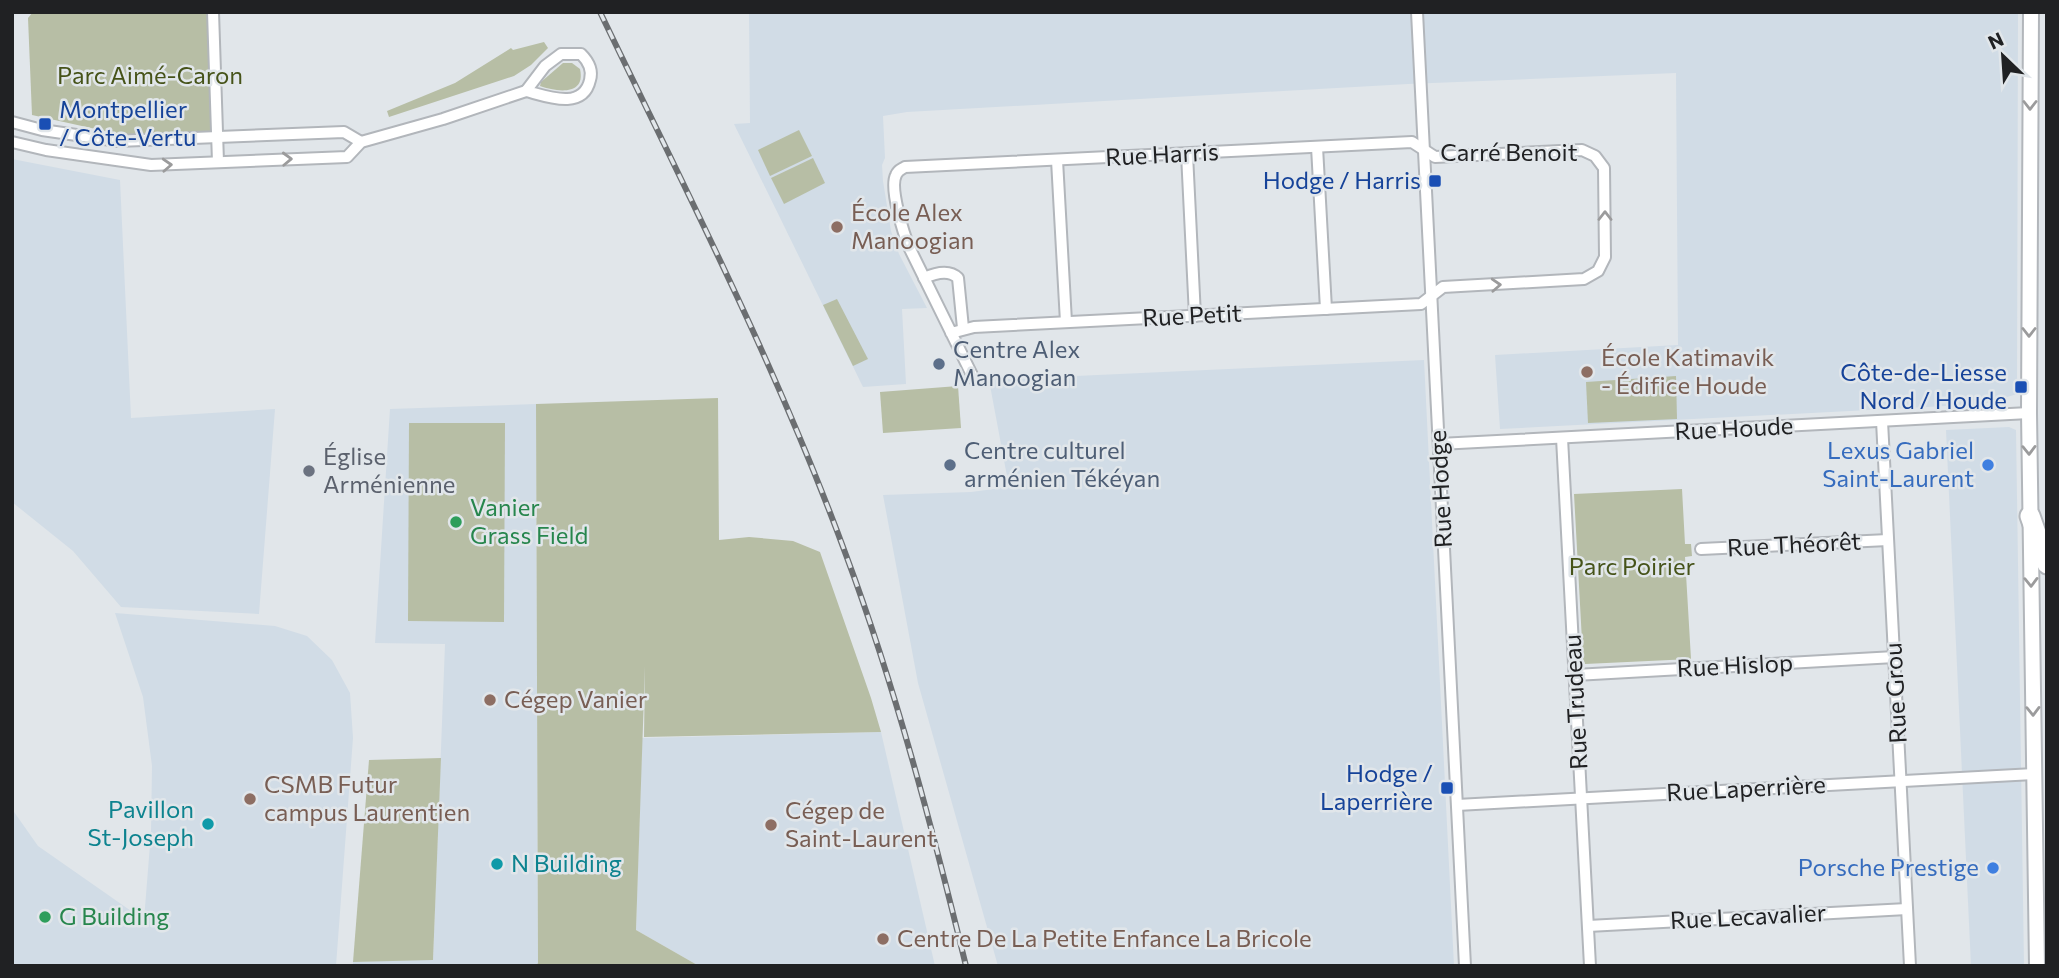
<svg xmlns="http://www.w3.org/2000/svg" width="2059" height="978" font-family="Commissioner,sans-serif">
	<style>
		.built { fill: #d1dce6 }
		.green { fill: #b7bea5 }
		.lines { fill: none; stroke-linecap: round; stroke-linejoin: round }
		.minor-casing { stroke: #b2b6bb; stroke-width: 14 }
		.secondary-casing { stroke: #b2b6bb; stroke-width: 18 }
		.motorway-casing { stroke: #b2b6bb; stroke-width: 23 }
		.minor { stroke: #fff; stroke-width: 10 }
		.secondary { stroke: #fff; stroke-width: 14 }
		.motorway { stroke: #fff; stroke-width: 19 }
		.rail-casing { stroke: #6b6e71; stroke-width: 6 }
		.rail { stroke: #e1e6ea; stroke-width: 3.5; stroke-dasharray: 10; stroke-linecap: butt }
		.oneway { stroke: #9b9b9c }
		.transit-dot { fill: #1a4fb4; stroke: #e1e6ea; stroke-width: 2.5 }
		.education-dot { fill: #8d6e63; stroke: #e1e6ea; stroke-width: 2.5 }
		.service-dot { fill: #5c6f8a; stroke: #e1e6ea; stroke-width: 2.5 }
		.shop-dot { fill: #3f7fe0; stroke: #e1e6ea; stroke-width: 2.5 }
		.worship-dot { fill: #6b7280; stroke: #e1e6ea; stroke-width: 2.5 }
		.leisure-dot { fill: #2e9e5b; stroke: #e1e6ea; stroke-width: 2.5 }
		.culture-dot { fill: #0f9aa8; stroke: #e1e6ea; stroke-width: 2.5 }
		.labels { text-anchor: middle; stroke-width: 5; stroke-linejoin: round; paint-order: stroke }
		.park-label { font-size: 24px; fill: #465319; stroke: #e1e6ea }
		.transit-label { font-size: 24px; fill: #164399; stroke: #e1e6ea; text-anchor: end }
		.street-label { font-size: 24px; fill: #202123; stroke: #e1e6ea }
		.education-label { font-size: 24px; fill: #785e54; stroke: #e1e6ea; text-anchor: start }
		.service-label { font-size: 24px; fill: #4e5e75; stroke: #e1e6ea; text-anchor: start }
		.shop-label { font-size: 24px; fill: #366cbe; stroke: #e1e6ea; text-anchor: end }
		.worship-label { font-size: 24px; fill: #5b616d; stroke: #e1e6ea; text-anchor: start }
		.leisure-label { font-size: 24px; fill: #27864d; stroke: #e1e6ea; text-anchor: start }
		.culture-label { font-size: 24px; fill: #0d838f; stroke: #e1e6ea; text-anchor: end }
	</style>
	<rect width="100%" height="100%" fill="#e1e6ea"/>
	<!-- built -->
	<g class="built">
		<polygon points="749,12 2018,12 2017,394 1984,404 1500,429 1495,355 1678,345 1676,73 1408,84 907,112 883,116 885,158 882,165 883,181 891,231 899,254 927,308 902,309 906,384 863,387 734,124 750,123"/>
		<polygon points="12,159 120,180 131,418 275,409 259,614 121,607 73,551 12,502"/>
		<polygon points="1424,360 1454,966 998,966 918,683 883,495 971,492 1009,487 989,380"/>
		<polygon points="536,404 538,963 536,966 353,966 353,962 433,959 445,644 375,643 390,409"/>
		<polygon points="2009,427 2016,430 2024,966 1971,966 1946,430"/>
		<polygon points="115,613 275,626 307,636 332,660 350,693 353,738 336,966 12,966 12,809 38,846 144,920 151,832 152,766 143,697"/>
		<polygon points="881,732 935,966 699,966 636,930 642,738"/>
	</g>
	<!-- green -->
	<g class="green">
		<polygon points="33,12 213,12 218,137 150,141 32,115 28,18"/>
		<polygon points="544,42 548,48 531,65 514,76 389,117 387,111 455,83 511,48 513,50"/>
		<path d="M563,63H572L580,69C586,96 557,92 540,86L541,82Z"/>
		<polygon points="799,130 812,156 770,176 758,150"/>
		<polygon points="813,158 825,183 784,204 771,178"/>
		<polygon points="837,299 868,359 853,366 823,305"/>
		<polygon points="1676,376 1677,419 1588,423 1586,382"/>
		<polygon points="958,386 961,428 883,433 880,392"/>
		<polygon points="718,398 719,540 749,537 793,541 820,552 871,698 881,732 644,737 645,666 636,930 699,966 536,966 538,963 536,404"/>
		<polygon points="409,423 505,423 504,622 408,621"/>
		<polygon points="1682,489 1685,544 1691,544 1692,556 1685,557 1691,659 1585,664 1583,659 1574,494"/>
		<polygon points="441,758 433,960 353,962 369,760"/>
	</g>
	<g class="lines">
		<defs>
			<g id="minor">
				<polyline points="213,12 218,162"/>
				<polyline points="1417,12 1465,966"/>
				<path d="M561,54H581C588,61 593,70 590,80C583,111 546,96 526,91L545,66Z"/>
				<polyline points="12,122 42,130 118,141 344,132 361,142"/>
				<polyline points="12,142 46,150 151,165 347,157 361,142 443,119 526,91"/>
				<polyline points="1317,147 1326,309"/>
				<polyline points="1187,154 1195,316"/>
				<polyline points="1057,160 1066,322"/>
				<path d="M924,278C935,273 949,269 958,278L963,328"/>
				<path d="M951,333L974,327L1421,304L1443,287L1584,279L1598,271L1605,257L1604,168L1595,156L1582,150L1435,157L1412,142L905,167C900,170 898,170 896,175C889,188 904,235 910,249L974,379"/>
				<polyline points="1882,421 1910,966"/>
				<polyline points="1562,438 1590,966"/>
				<polyline points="1439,444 2029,413"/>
				<polyline points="1701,549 1888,540"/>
				<polyline points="1575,675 1895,657"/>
				<polyline points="1457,805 2035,774"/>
				<polyline points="1588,926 1907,909"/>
			</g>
			<polyline id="secondary" points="2031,12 2029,413 2037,966"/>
			<polyline id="motorway" points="2030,516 2047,564"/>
		</defs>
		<!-- minor casing -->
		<use href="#minor" class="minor-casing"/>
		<!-- secondary casing -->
		<use href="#secondary" class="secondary-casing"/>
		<!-- motorway casing -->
		<use href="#motorway" class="motorway-casing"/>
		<!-- minor -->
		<use href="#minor" class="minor"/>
		<!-- secondary -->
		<use href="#secondary" class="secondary"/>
		<!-- motorway -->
		<use href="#motorway" class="motorway"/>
		<defs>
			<path id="rail" d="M600,12C686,191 778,369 846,555C896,689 932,827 966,966"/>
		</defs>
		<!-- rail casing -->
		<use href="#rail" class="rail-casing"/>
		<!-- rail -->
		<use href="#rail" class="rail"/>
	</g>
	<!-- one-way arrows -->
	<defs><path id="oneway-chevron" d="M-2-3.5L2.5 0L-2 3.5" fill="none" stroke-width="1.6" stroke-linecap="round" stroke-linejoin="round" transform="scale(1.75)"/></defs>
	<g class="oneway">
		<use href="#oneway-chevron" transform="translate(2030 105) rotate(90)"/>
		<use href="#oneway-chevron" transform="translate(287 159) rotate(-2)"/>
		<use href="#oneway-chevron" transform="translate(167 165) rotate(-3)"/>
		<use href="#oneway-chevron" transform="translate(1605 216) rotate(-90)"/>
		<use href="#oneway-chevron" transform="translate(1496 285) rotate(-3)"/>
		<use href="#oneway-chevron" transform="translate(2029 332) rotate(90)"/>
		<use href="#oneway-chevron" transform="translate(2029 450) rotate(89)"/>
		<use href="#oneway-chevron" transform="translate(2031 582) rotate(89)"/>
		<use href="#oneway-chevron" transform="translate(2033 711) rotate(89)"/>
	</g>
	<!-- markers -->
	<g class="transit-dot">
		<rect x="38" y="117" width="14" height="14" rx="3.5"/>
		<rect x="1428" y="174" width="14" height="14" rx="3.5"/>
		<rect x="2014" y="380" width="14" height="14" rx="3.5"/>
		<rect x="1440" y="781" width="14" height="14" rx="3.5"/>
	</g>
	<g class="education-dot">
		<circle cx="837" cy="227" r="7"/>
		<circle cx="1587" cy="372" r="7"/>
		<circle cx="490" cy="700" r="7"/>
		<circle cx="250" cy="799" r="7"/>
		<circle cx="771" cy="825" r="7"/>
		<circle cx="883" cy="939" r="7"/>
	</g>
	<g class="service-dot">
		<circle cx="939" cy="364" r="7"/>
		<circle cx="950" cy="465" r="7"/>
	</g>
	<g class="shop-dot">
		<circle cx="1988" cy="465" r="7"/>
		<circle cx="1993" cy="868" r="7"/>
	</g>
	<circle class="worship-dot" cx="309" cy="471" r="7"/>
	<g class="leisure-dot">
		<circle cx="456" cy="522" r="7"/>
		<circle cx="45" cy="917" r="7"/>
	</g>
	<g class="culture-dot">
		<circle cx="208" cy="824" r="7"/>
		<circle cx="497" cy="864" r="7"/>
	</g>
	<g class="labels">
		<!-- park labels -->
		<g class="park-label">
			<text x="150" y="84">Parc Aimé-Caron</text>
			<text x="1632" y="575">Parc Poirier</text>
		</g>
		<!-- transit labels -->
		<g class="transit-label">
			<text x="59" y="118" text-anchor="start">Montpellier<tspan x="59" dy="28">/ Côte-Vertu</tspan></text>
			<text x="1421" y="189">Hodge / Harris</text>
			<text x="2007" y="381">Côte-de-Liesse<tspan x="2007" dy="28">Nord / Houde</tspan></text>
			<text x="1433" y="782">Hodge /<tspan x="1433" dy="28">Laperrière</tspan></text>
		</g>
		<!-- street labels -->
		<g class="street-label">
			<text x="1509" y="161">Carré Benoit</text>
			<text transform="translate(1162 155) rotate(-3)" y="8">Rue Harris</text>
			<text transform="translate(1192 316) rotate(-3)" y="8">Rue Petit</text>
			<text transform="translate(1734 429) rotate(-3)" y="8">Rue Houde</text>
			<text transform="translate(1441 489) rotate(-93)" y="8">Rue Hodge</text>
			<text transform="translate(1794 545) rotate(-3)" y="8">Rue Théorêt</text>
			<text transform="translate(1735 666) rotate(-3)" y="8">Rue Hislop</text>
			<text transform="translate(1896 693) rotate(-93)" y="8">Rue Grou</text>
			<text transform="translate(1576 702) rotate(-93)" y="8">Rue Trudeau</text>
			<text transform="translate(1746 789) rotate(-3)" y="8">Rue Laperrière</text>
			<text transform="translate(1748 917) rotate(-3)" y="8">Rue Lecavalier</text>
		</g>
		<!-- education labels -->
		<g class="education-label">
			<text x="851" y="221">École Alex<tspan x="851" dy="28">Manoogian</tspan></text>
			<text x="1601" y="366">École Katimavik<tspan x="1601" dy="28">- Édifice Houde</tspan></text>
			<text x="504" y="708">Cégep Vanier</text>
			<text x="264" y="793">CSMB Futur<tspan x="264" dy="28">campus Laurentien</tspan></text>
			<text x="785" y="819">Cégep de<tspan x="785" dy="28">Saint-Laurent</tspan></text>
			<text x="897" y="947">Centre De La Petite Enfance La Bricole</text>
		</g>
		<!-- service labels -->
		<g class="service-label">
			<text x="953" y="358">Centre Alex<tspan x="953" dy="28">Manoogian</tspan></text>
			<text x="964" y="459">Centre culturel<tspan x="964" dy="28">arménien Tékéyan</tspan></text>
		</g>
		<!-- shop labels -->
		<g class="shop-label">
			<text x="1974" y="459">Lexus Gabriel<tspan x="1974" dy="28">Saint-Laurent</tspan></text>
			<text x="1979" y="876">Porsche Prestige</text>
		</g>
		<!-- worship labels -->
		<g class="worship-label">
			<text x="323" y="465">Église<tspan x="323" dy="28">Arménienne</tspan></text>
		</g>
		<!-- leisure labels -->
		<g class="leisure-label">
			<text x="470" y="516">Vanier<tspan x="470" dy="28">Grass Field</tspan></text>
			<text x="59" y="925">G Building</text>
		</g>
		<!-- culture labels -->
		<g class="culture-label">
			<text x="194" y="818">Pavillon<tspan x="194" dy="28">St-Joseph</tspan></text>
			<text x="511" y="872" text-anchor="start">N Building</text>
		</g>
	</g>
	<!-- border -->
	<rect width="2059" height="978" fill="none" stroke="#202123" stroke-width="28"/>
	<!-- north arrow -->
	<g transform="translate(2003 56) rotate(335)" stroke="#e1e6ea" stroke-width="5" paint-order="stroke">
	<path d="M0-5L12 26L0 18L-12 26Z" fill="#202123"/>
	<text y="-10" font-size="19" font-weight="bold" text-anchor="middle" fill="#202123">N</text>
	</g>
</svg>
